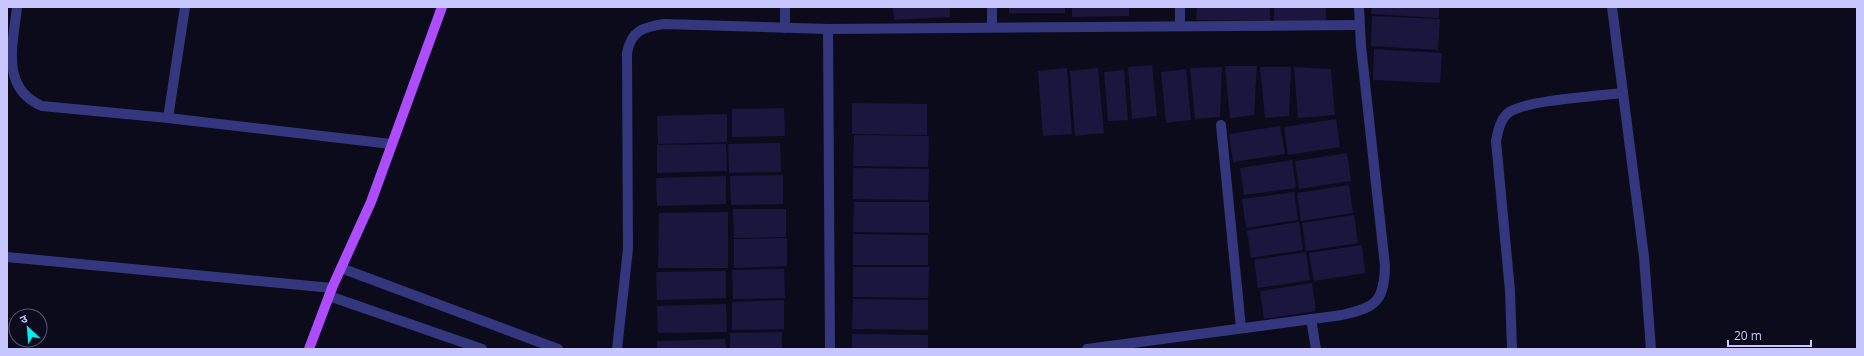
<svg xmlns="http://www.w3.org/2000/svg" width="1864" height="356" font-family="'Open Sans','Noto Sans Devanagari',sans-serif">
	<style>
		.building { fill: #1b163d }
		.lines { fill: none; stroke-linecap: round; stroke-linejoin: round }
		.minor { stroke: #34377d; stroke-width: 10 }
		.primary { stroke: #ae4dff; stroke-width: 10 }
	</style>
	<rect width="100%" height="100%" fill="#0c0b1c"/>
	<!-- building -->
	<g class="building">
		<polygon points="893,7 950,7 950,17 894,20"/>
		<rect x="1009" y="7" width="56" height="6"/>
		<polygon points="1072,7 1129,7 1129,16 1072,17"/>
		<polygon points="1197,7 1270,7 1270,21 1196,20"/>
		<polygon points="1274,7 1326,7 1326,22 1274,23"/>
		<polygon points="1372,7 1439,7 1439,18 1371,14"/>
		<polygon points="1372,16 1440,19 1438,50 1371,46"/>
		<polygon points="1374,49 1442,53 1440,83 1373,80"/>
		<polygon points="1152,65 1157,116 1132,119 1128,67"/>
		<polygon points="1225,66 1257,66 1254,115 1230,118"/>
		<polygon points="1222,67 1220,117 1195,119 1190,68"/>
		<polygon points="1260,67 1291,67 1289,116 1265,118"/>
		<polygon points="1294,67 1331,69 1335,115 1298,118"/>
		<polygon points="1067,68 1072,134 1043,136 1038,71"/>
		<polygon points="1098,68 1104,133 1075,136 1070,71"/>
		<polygon points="1186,69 1191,120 1166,123 1161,72"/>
		<polygon points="1124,70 1128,120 1108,121 1104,72"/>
		<polygon points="852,103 927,104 927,135 852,134"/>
		<polygon points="784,108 785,136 732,137 732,109"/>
		<polygon points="727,114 727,142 658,144 657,116"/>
		<polygon points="1336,119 1340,147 1288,155 1284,127"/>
		<polygon points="1280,126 1285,154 1233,162 1229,134"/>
		<polygon points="854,135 929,136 928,167 853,166"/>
		<polygon points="780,143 781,172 729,173 728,144"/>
		<polygon points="726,144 727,171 657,173 657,145"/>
		<polygon points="1347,153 1351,181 1299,189 1295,161"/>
		<polygon points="1292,160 1296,188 1244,195 1240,168"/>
		<polygon points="853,168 929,169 928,200 853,199"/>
		<polygon points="783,175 783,204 731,205 730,176"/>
		<polygon points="726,176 726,204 657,206 656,178"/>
		<polygon points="1349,185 1353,213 1301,221 1297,193"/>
		<polygon points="1294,192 1298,220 1246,228 1242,199"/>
		<polygon points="854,202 929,202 929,233 853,232"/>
		<polygon points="733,209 786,209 786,237 734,238"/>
		<polygon points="728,212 728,268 658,268 659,213"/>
		<polygon points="1354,215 1358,243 1306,251 1302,223"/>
		<polygon points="1299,222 1303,250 1251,258 1247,230"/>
		<polygon points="853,234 928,235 928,265 853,265"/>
		<polygon points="787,238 787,266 734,268 734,239"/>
		<polygon points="1362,245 1365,273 1314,281 1309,253"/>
		<polygon points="1306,252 1310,280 1258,288 1254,260"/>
		<polygon points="853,267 929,267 928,298 853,297"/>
		<polygon points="784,269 785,298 733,299 732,270"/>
		<polygon points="726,271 726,298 657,300 656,272"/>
		<polygon points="1312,283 1316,311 1264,319 1260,291"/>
		<polygon points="853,299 928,300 928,330 852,329"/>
		<polygon points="784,300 784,329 732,330 732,302"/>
		<polygon points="726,304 727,332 658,333 657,306"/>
		<polygon points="782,332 782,349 730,349 730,333"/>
		<polygon points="852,334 928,335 928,349 852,349"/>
		<polygon points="725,339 726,349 657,349 657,341"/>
	</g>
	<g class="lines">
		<!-- minor -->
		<g class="minor">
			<path d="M17,7C13,45 0,88 42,106L168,118L391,144"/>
			<polyline points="992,7 992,27"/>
			<polyline points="1180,7 1180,26"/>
			<polyline points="1612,7 1644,257 1651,349"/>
			<polyline points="785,28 785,7"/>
			<polyline points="828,29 830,349"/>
			<polyline points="168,118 185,7"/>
			<polyline points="1221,125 1241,328"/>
			<polyline points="7,257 332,288"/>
			<polyline points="341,268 558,349"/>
			<polyline points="329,296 482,349"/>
			<polyline points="1311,319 1316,349"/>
			<path d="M617,349L628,249L627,53C631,31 643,27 664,24L828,29L1359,25"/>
			<path d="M1087,349L1342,315C1376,307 1384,302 1385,266L1361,46L1359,7"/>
			<path d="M1512,349L1510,291L1496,141C1498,131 1500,120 1508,113C1525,100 1598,96 1623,93"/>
		</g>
		<!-- primary -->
		<polyline class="primary" points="309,349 332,288 371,202 442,7"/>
	</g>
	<!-- border -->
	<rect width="1864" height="356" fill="none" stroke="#c8c6ff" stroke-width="16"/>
	<!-- north arrow -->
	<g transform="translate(28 328) rotate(334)"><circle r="19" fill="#0c0b1c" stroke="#575677"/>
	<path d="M0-3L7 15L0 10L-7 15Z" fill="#00edf1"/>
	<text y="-6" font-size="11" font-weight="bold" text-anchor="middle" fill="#c8c6ff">उ</text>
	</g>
	<!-- scale -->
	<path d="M1728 340v6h83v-6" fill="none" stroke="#c8c6ff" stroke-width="2"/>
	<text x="1734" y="340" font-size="12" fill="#c8c6ff" stroke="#0c0b1c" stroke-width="3" paint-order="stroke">20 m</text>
</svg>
